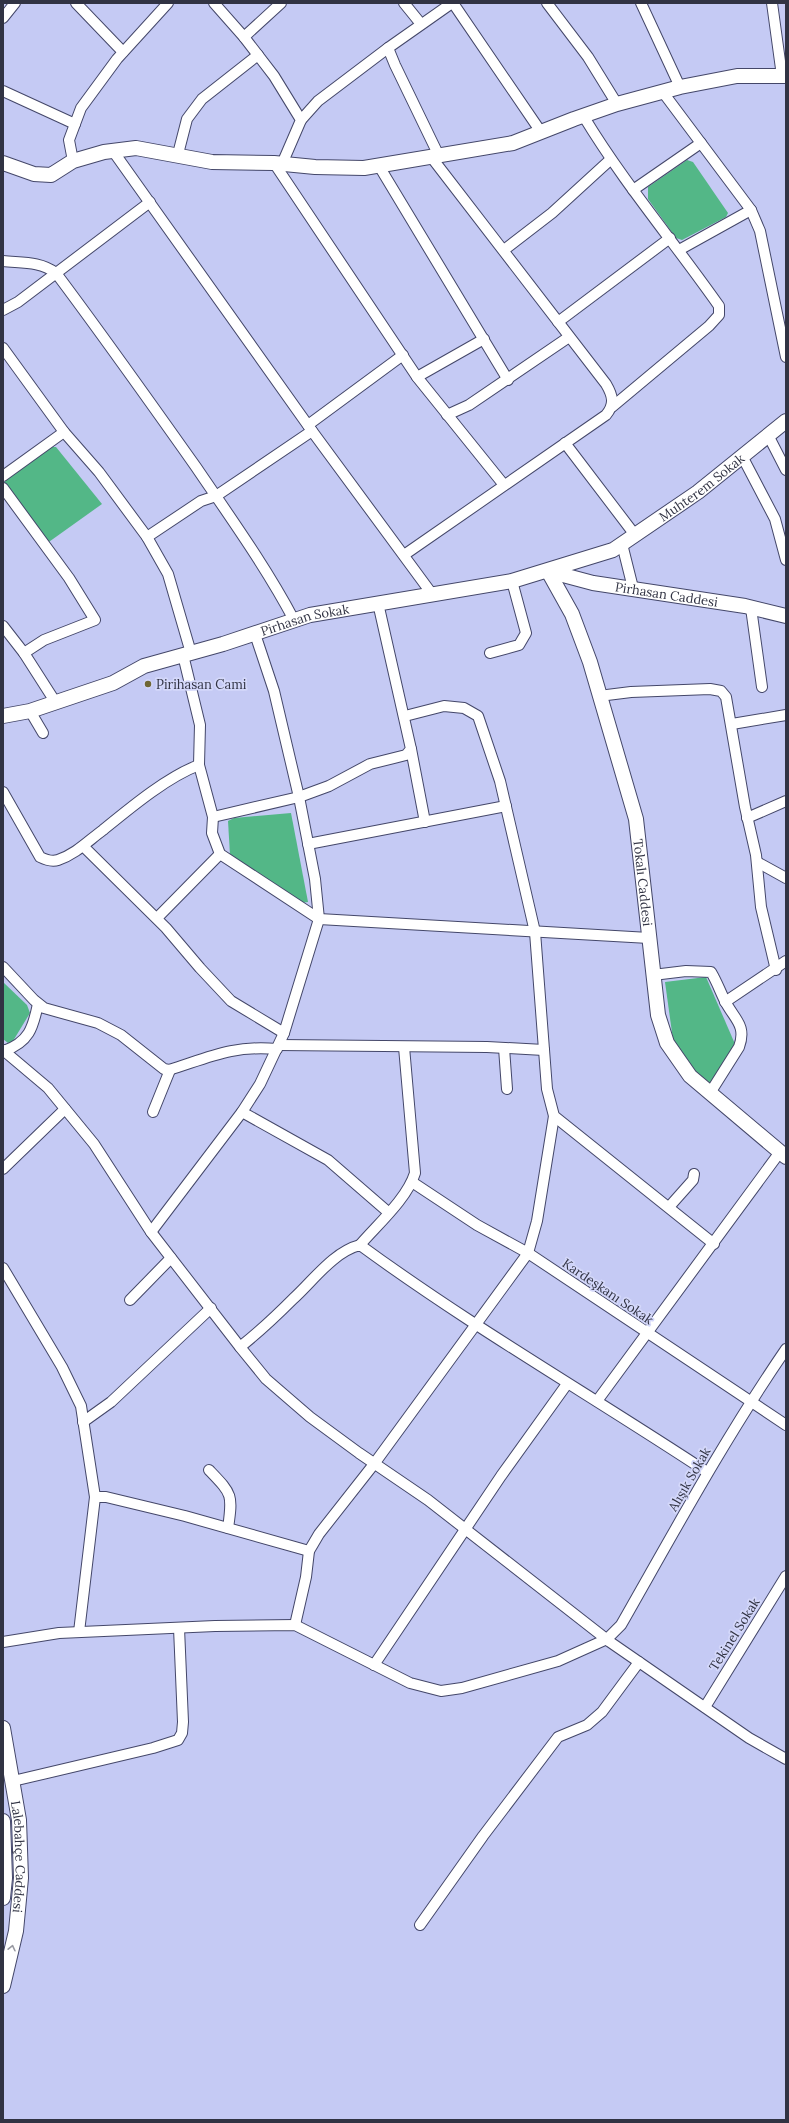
<svg xmlns="http://www.w3.org/2000/svg" width="789" height="2123" font-family="Lora,serif">
	<style>
		.green { fill: #53b787 }
		.lines { fill: none; stroke-linecap: round; stroke-linejoin: round }
		.street-casing { stroke: #444769; stroke-width: 12 }
		.secondary-casing { stroke: #444769; stroke-width: 16 }
		.street { stroke: #fff; stroke-width: 10 }
		.secondary { stroke: #fff; stroke-width: 14 }
		.oneway { stroke: #9899a1 }
		.poi-dot { fill: #6f6633; stroke: #d4d8fa; stroke-width: 1.5 }
		.labels { text-anchor: middle; stroke-width: 3.5; stroke-linejoin: round; paint-order: stroke }
		.street-label { font-size: 13px; fill: #313343; stroke: #d4d8fa }
		.poi-label { font-size: 13px; fill: #313343; stroke: #d4d8fa; text-anchor: start }
	</style>
	<rect width="100%" height="100%" fill="#c5caf4"/>
	<!-- green -->
	<g class="green">
		<polygon points="687,160 693,162 728,213 726,217 682,240 676,238 648,199 648,187"/>
		<polygon points="49,447 56,447 102,504 46,544 4,487 5,480"/>
		<polygon points="291,813 308,902 301,903 230,855 228,821 234,818"/>
		<polygon points="706,977 735,1044 709,1085 690,1070 674,1047 665,982"/>
		<polygon points="3,982 27,1005 30,1013 13,1041 8,1043 3,1039"/>
	</g>
	<g class="lines">
		<defs>
			<g id="street">
				<polyline points="76,3 123,52"/>
				<polyline points="214,3 244,37 274,76 301,120 282,164"/>
				<polyline points="404,3 421,24"/>
				<polyline points="453,3 541,132"/>
				<polyline points="547,3 588,57 617,104"/>
				<polyline points="641,3 680,87"/>
				<polyline points="772,3 782,76"/>
				<polyline points="3,18 15,3"/>
				<polyline points="244,37 281,3"/>
				<polyline points="3,91 75,124"/>
				<polyline points="662,91 751,210 760,231 786,357"/>
				<path d="M584,117C624,183 674,242 719,306V315L709,326L612,407"/>
				<polyline points="301,120 318,101 388,48"/>
				<polyline points="113,151 312,431 432,594"/>
				<polyline points="178,154 187,119 202,99 258,55"/>
				<polyline points="439,156 395,65 388,48 452,3"/>
				<polyline points="73,161 69,140 81,108 117,59 168,3"/>
				<polyline points="274,163 417,377 484,339"/>
				<polyline points="379,166 508,380"/>
				<polyline points="633,190 701,143"/>
				<polyline points="504,250 552,213 610,160"/>
				<polyline points="679,250 751,210"/>
				<path d="M3,261C22,263 40,261 56,273C104,337 150,402 196,467C230,517 266,567 294,620"/>
				<polyline points="3,310 18,302 150,202"/>
				<polyline points="558,322 670,238"/>
				<polyline points="3,348 64,432 99,472 147,537 168,574 191,653"/>
				<polyline points="417,377 504,485"/>
				<polyline points="447,415 469,405 569,337"/>
				<polyline points="308,425 403,355"/>
				<polyline points="768,435 786,470"/>
				<polyline points="565,443 635,535"/>
				<polyline points="742,456 775,519 786,560"/>
				<polyline points="3,476 64,432"/>
				<polyline points="3,488 69,578 95,620 44,640 24,653"/>
				<polyline points="147,537 201,501 216,496 312,431"/>
				<polyline points="622,544 633,588"/>
				<path d="M404,555L606,415C615,404 613,396 606,384L432,158"/>
				<polyline points="751,608 762,687"/>
				<polyline points="3,626 24,653 56,703"/>
				<polyline points="490,653 519,645 526,633 512,581"/>
				<polyline points="183,655 200,725 199,765 213,817 212,833 220,854 319,919 649,938"/>
				<polyline points="599,696 631,692 710,689 721,691 726,697 745,807 756,855 761,907 776,970"/>
				<polyline points="30,711 43,733"/>
				<polyline points="405,716 444,706 464,708 478,716 500,781 535,932 547,1089 554,1116 714,1244"/>
				<polyline points="732,724 786,715"/>
				<polyline points="411,749 425,822"/>
				<path d="M3,792L40,857C46,860 52,862 58,860C76,854 88,841 103,830C130,808 167,777 199,765"/>
				<polyline points="213,817 299,797 329,786 370,764 406,755 411,749 378,603"/>
				<polyline points="747,818 786,801"/>
				<polyline points="308,844 506,806"/>
				<polyline points="84,847 166,928 200,968 231,1001 284,1033"/>
				<polyline points="757,862 786,878"/>
				<polyline points="157,918 220,854"/>
				<path d="M3,967L34,1000L44,1008L98,1023L121,1035L164,1069L169,1070C210,1057 233,1045 277,1049"/>
				<path d="M653,975L686,971L711,972C717,982 720,991 725,1001C734,1019 747,1025 739,1047L710,1093"/>
				<polyline points="725,1002 786,961"/>
				<polyline points="279,1045 487,1047 544,1050"/>
				<polyline points="504,1048 507,1089"/>
				<polyline points="3,1050 48,1088 94,1144 151,1232 240,1347"/>
				<path d="M4,1051C29,1042 33,1028 38,1004"/>
				<polyline points="153,1112 170,1070"/>
				<polyline points="242,1112 328,1160 388,1212"/>
				<polyline points="3,1169 65,1109"/>
				<polyline points="412,1182 477,1225 528,1253 786,1425"/>
				<polyline points="669,1207 693,1180 694,1174"/>
				<polyline points="151,1232 242,1112 260,1084 284,1033 319,919 315,879 299,797 274,691 255,634"/>
				<path d="M360,1245C377,1225 407,1199 415,1173L404,1047"/>
				<polyline points="3,1268 62,1367 81,1406 95,1497 106,1497 185,1516 309,1551"/>
				<polyline points="130,1300 171,1258"/>
				<polyline points="597,1401 780,1152"/>
				<polyline points="83,1422 111,1402 211,1308"/>
				<path d="M209,1470C232,1494 233,1494 228,1528"/>
				<path d="M707,1472C592,1396 472,1327 360,1245C333,1252 313,1281 293,1299C276,1316 259,1332 240,1347L266,1379L310,1417L359,1453L428,1500L610,1642L749,1738L786,1759"/>
				<polyline points="295,1625 306,1577 309,1551 319,1534 374,1464 528,1253 537,1221 554,1116"/>
				<polyline points="79,1632 95,1497"/>
				<path d="M3,1642L59,1633L215,1626L295,1625L410,1683L441,1691L462,1688L558,1661L607,1639L621,1625C674,1532 725,1438 786,1349"/>
				<polyline points="374,1665 501,1476 567,1384"/>
				<polyline points="705,1707 786,1576"/>
				<polyline points="13,1781 153,1748 178,1740 182,1733 183,1722 179,1628"/>
				<polyline points="420,1925 483,1836 558,1737 587,1725 602,1712 639,1662"/>
			</g>
			<g id="secondary">
				<polyline points="3,163 34,174 51,175 73,161 104,152 136,148 212,162 274,163 315,167 364,168 513,143 574,119 617,104 680,87 737,76 786,76"/>
				<path id="s1" d="M548,571L572,614L590,662L636,819L658,1015L667,1043L690,1076L786,1157"/>
				<path id="s2" d="M548,571L593,583L745,606L786,616"/>
				<path id="s3" d="M3,716L30,711L113,683L144,666L223,644L310,615L512,581L613,550L698,492L786,421"/>
				<path id="s4" d="M3,1728L19,1820L21,1878L16,1931L3,1986"/>
				<polyline points="3,1821 5,1878 3,1898"/>
			</g>
		</defs>
		<!-- street casing -->
		<use href="#street" class="street-casing"/>
		<!-- secondary casing -->
		<use href="#secondary" class="secondary-casing"/>
		<!-- street -->
		<use href="#street" class="street"/>
		<!-- secondary -->
		<use href="#secondary" class="secondary"/>
	</g>
	<!-- one-way arrows -->
	<defs><path id="oneway-chevron" d="M-2-3.5L2.5 0L-2 3.5" fill="none" stroke-width="1.6" stroke-linecap="round" stroke-linejoin="round"/></defs>
	<use class="oneway" href="#oneway-chevron" transform="translate(12 1948) rotate(-77)"/>
	<!-- markers -->
	<circle class="poi-dot" cx="148" cy="684" r="4"/>
	<g class="labels">
		<!-- street labels -->
		<g class="street-label">
			<text dy="5" stroke="none"><textPath href="#s3" startOffset="743">Muhterem Sokak</textPath></text>
			<text dy="5" stroke="none"><textPath href="#s2" startOffset="121">Pirhasan Caddesi</textPath></text>
			<text dy="5" stroke="none"><textPath href="#s3" startOffset="318">Pirhasan Sokak</textPath></text>
			<text dy="5" stroke="none"><textPath href="#s1" startOffset="328">Tokalı Caddesi</textPath></text>
			<text transform="translate(608 1291) rotate(34)" y="5">Kardeşkanı Sokak</text>
			<text transform="translate(689 1479) rotate(-60)" y="5">Alışık Sokak</text>
			<text transform="translate(734 1634) rotate(-58)" y="5">Tekinel Sokak</text>
			<text dy="5" stroke="none"><textPath href="#s4" startOffset="130">Lalebahçe Caddesi</textPath></text>
		</g>
		<!-- poi labels -->
		<g class="poi-label">
			<text x="156" y="689">Pirihasan Cami</text>
		</g>
	</g>
	<!-- border -->
	<rect width="789" height="2123" fill="none" stroke="#313343" stroke-width="8"/>
</svg>
